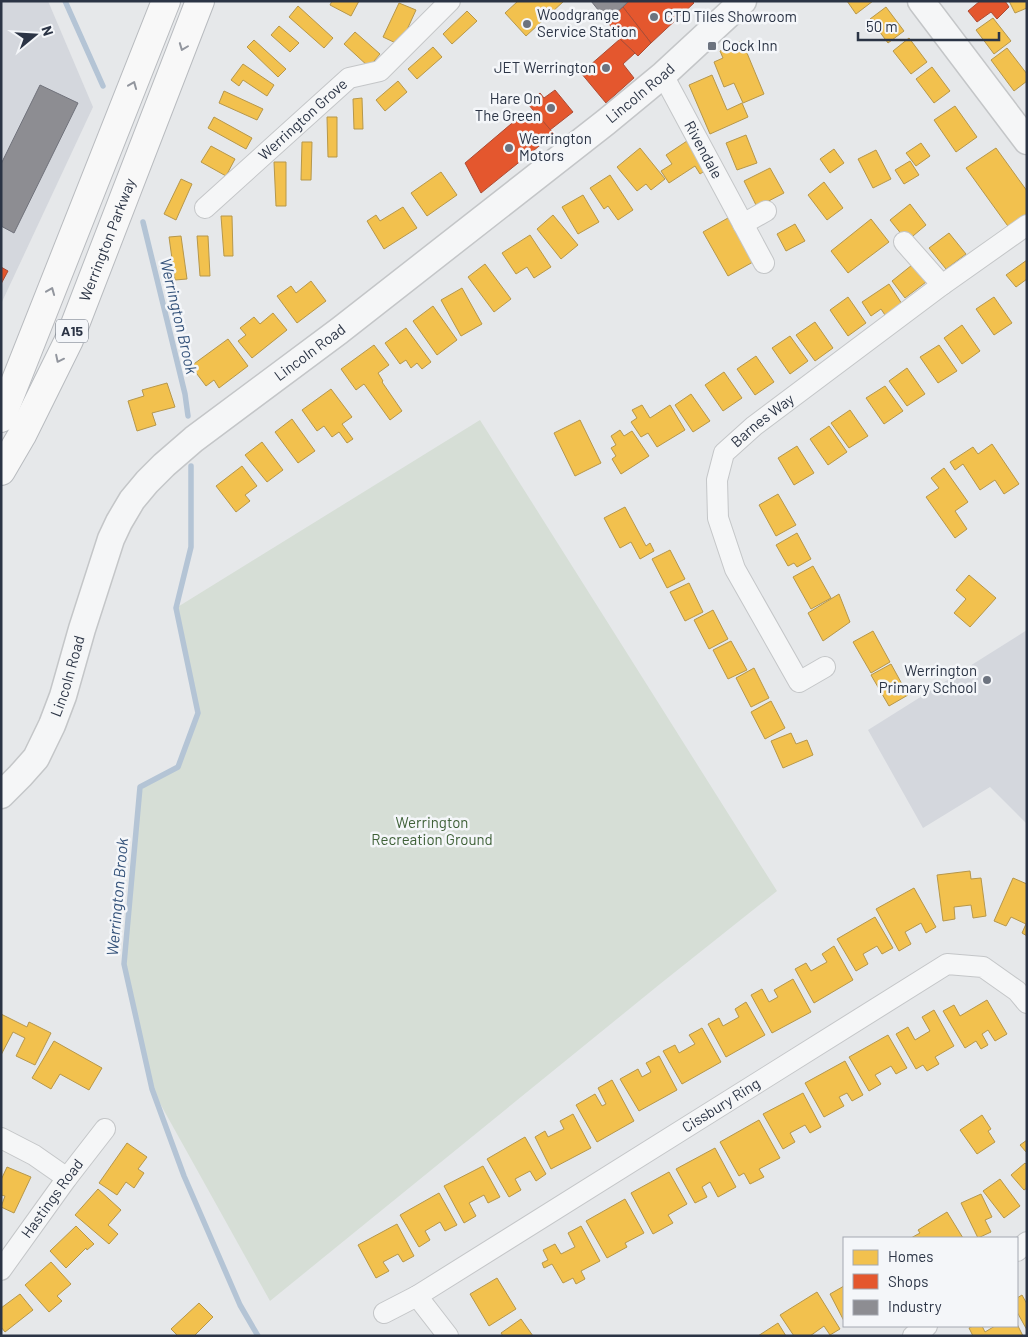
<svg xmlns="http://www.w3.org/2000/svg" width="1028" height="1337" font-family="Barlow,sans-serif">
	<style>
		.built { fill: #d4d7dd }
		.green { fill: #d6ded6 }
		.homes { fill: #f2c14e; stroke: #b6974b }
		.shops { fill: #e4572e; stroke: #ac4c35 }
		.industry { fill: #8d8d92; stroke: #70727b }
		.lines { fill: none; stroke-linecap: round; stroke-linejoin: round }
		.stream { stroke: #b4c4d5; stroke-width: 5.5 }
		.minor-casing { stroke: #c4c6c8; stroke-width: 22 }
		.tertiary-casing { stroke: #c4c6c8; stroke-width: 29 }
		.trunk-casing { stroke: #b8bbbf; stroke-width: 30 }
		.minor { stroke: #f5f6f7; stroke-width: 20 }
		.tertiary { stroke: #f5f6f7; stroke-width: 26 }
		.trunk { stroke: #f8f8f8; stroke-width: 28 }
		.oneway { stroke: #92969e }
		.poi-dot { fill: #6c737f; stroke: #f4f6f9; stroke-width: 2 }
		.labels { text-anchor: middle; stroke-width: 5; stroke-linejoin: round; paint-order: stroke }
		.shield { fill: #f4f6f9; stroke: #676e7b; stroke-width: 1 }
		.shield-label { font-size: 14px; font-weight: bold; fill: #2b3445 }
		.poi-label { font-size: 15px; fill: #2b3445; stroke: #f4f6f9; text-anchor: start }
		.street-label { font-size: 15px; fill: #2b3445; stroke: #f4f6f9 }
		.park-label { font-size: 15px; fill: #3f6138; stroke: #f4f6f9 }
		.water-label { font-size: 16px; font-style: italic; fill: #34527a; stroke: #f4f6f9 }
	</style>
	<rect width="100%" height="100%" fill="#e6e8ea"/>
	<!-- built -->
	<g class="built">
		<polygon points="1,1 48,1 93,107 1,304"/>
		<polygon points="1027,630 1027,824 990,787 923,828 868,730"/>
	</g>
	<!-- green -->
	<polygon class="green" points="480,420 777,891 660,984 270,1301 152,1089 124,964 140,787 178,767 198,713 176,608"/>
	<!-- homes -->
	<g class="homes">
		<polygon points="332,1 359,1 351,16 330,5"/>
		<polygon points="518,1 564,1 526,36 505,13"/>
		<polygon points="847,1 873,1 856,14"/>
		<polygon points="1009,1 1027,1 1027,8 1015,13"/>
		<polygon points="399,3 416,10 400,45 383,37"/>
		<polygon points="298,6 333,38 324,48 289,17"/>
		<polygon points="886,7 904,31 888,43 870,19"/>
		<polygon points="467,11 477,21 452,44 443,34"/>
		<polygon points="993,18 1011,41 994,54 976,30"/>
		<polygon points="279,26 299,43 290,52 271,35"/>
		<polygon points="355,32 380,54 369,67 344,44"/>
		<polygon points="909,38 927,62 911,74 893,51"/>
		<polygon points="254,40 286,69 278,77 247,47"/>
		<polygon points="742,41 764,94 743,103 734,83 724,87 714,62 723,58 720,51"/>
		<polygon points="433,47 442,57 417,79 408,69"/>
		<polygon points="1007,48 1027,74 1027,81 1014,91 991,60"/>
		<polygon points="243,64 274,85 267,96 243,80 239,86 231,80"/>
		<polygon points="932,67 950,91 934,103 916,79"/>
		<polygon points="712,75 727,110 742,103 748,117 710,134 689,85"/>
		<polygon points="398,81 407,92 385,111 376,100"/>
		<polygon points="224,91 263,109 257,120 219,103"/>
		<polygon points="362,98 363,129 354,129 353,99"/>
		<polygon points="955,106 977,137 956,152 934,120"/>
		<polygon points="214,117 252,138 246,149 208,128"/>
		<polygon points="327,117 337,117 337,157 328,157"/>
		<polygon points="746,135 757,163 737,170 726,143"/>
		<polygon points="690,139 709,168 700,174 695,166 669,183 661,171 672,164 666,155"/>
		<polygon points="302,142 312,142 311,180 301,180"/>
		<polygon points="921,143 930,156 916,166 906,153"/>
		<polygon points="211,146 235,159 226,176 201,162"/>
		<polygon points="640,148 665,179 651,190 646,184 637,191 617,167"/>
		<polygon points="996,148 1027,191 1027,217 1010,229 966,168"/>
		<polygon points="834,149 844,163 830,173 820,159"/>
		<polygon points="876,150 891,179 873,188 858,159"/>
		<polygon points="910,161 919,175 904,184 895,170"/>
		<polygon points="274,162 286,162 286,206 276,206"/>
		<polygon points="770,168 784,193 757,207 744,181"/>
		<polygon points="441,172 457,195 427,216 411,193"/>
		<polygon points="610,175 633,210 618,220 608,206 604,209 590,188"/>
		<polygon points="181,179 192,184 176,220 164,214"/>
		<polygon points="824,182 843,208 827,220 808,195"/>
		<polygon points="583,195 599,222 578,234 562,207"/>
		<polygon points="910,204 926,225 907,241 890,220"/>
		<polygon points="403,207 417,228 384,249 367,221 376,215 380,221"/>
		<polygon points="553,215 578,245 561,259 537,229"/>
		<polygon points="221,216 232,216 233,256 224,256"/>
		<polygon points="728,218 753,262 728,276 703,232"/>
		<polygon points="871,219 889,242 848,273 831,251"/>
		<polygon points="795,224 805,241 786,251 777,234"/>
		<polygon points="949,233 966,254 946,269 929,248"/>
		<polygon points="530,235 551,267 534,278 527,267 516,274 502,253"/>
		<polygon points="181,236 187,279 175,280 169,237"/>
		<polygon points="197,236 208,236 210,276 200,276"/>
		<polygon points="1027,260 1027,279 1016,287 1006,275"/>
		<polygon points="485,264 511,299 494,312 468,277"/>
		<polygon points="912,265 926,282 905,298 892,281"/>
		<polygon points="311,281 326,301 297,323 277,296 291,286 296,293"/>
		<polygon points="889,284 902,304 885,315 881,309 871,316 862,302"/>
		<polygon points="462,288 482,324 461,336 441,300"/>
		<polygon points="848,297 866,323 848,336 830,310"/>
		<polygon points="994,297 1012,323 994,335 976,309"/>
		<polygon points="433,306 457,340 437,355 413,321"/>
		<polygon points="273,313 287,330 252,358 238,341 246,335 240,328 254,317 260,324"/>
		<polygon points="815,322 833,348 815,361 796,335"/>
		<polygon points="962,325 980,351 962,364 944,338"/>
		<polygon points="406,328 431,362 422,369 417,363 411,368 406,360 400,364 385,343"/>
		<polygon points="790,336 808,361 790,374 772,348"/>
		<polygon points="228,339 248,366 219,388 214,380 206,386 191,366"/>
		<polygon points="374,345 389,365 378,373 383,381 382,382 402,411 390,420 364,384 356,390 341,369"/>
		<polygon points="939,345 957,371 938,383 920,357"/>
		<polygon points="756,356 774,382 755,395 737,369"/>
		<polygon points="907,368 925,394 907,406 889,381"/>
		<polygon points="724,372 742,398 723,411 705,385"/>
		<polygon points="167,383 175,407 152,413 156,425 137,431 128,401 144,396 142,390"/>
		<polygon points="885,386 903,411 884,424 866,398"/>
		<polygon points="331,389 352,417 342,424 353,439 347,443 339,432 332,437 324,426 317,431 302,410"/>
		<polygon points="691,394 710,421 693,432 675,405"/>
		<polygon points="642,405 650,418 670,405 685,430 657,447 648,433 641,437 631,422 637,418 632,410"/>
		<polygon points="850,410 868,436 849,448 831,423"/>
		<polygon points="292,419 315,451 298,463 275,432"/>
		<polygon points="580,420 601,463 575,476 554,433"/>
		<polygon points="829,426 847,452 828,465 810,439"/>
		<polygon points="620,430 624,436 632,431 649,456 621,474 612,459 616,456 611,448 616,445 611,436"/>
		<polygon points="262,442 283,470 267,482 245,455"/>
		<polygon points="992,444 1019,484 1004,494 995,480 980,490 963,464 955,470 950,462 973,447 978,454"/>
		<polygon points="797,446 814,473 794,485 778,458"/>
		<polygon points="242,466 257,486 245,495 250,501 236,512 216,486"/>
		<polygon points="944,468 968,502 955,511 967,529 955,538 926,497 939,488 931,478"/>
		<polygon points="778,494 796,525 776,536 759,505"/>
		<polygon points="625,507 646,546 650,543 654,551 640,559 631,542 620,548 604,518"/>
		<polygon points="797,533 811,559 797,567 794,563 788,566 776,545"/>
		<polygon points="670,550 685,579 667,588 652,559"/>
		<polygon points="813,566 831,598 811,609 793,577"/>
		<polygon points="969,575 996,598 970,627 954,613 966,599 956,590"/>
		<polygon points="689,583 703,612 685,621 670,592"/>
		<polygon points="839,594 850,622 823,641 808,613"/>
		<polygon points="713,610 728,639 709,649 694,620"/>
		<polygon points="873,631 890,662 871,673 853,642"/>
		<polygon points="731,641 747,670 728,679 713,650"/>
		<polygon points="891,664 908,695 889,706 871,675"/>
		<polygon points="754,668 769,698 751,707 736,678"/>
		<polygon points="771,701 785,728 765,739 751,712"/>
		<polygon points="791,733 796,744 807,740 813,755 783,768 771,741"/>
		<polygon points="970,871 971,879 981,878 986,916 973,918 971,905 954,907 955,919 943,921 937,875"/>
		<polygon points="1013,878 1027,884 1027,936 1022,933 1026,924 1011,917 1006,926 994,921"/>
		<polygon points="914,888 936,927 926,933 921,923 905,932 911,944 899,951 876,909"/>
		<polygon points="875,917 893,948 882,954 877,946 863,954 868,964 856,971 837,939"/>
		<polygon points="834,946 853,980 814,1003 795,969 806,963 811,971 827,962 822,954"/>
		<polygon points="793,979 811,1012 772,1033 751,995 762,989 769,1002 778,997 774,990"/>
		<polygon points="987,1000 1007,1034 995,1041 988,1030 982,1034 988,1045 981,1049 976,1041 965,1048 943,1011 954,1005 960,1016"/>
		<polygon points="746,1002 765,1035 726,1057 708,1024 719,1018 723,1026 739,1017 735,1009"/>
		<polygon points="934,1010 954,1046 935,1057 939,1064 927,1071 923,1065 916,1069 896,1034 908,1027 915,1040 930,1031 922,1017"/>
		<polygon points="1,1014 27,1027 29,1022 51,1033 35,1065 16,1056 25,1038 13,1032 1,1055"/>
		<polygon points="702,1028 721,1062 682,1084 663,1051 675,1045 679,1053 695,1044 689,1035"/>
		<polygon points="888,1035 907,1068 896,1074 891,1066 875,1075 881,1084 869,1091 849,1057"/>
		<polygon points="54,1041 102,1068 89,1090 60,1074 51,1089 32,1078"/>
		<polygon points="659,1056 677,1090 639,1111 620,1079 638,1069 642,1077 651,1072 646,1063"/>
		<polygon points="845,1061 863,1095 852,1101 847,1093 839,1097 844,1106 824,1117 805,1083"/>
		<polygon points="612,1080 634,1121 597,1142 576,1105 595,1094 602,1106 606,1104 598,1088"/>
		<polygon points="803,1093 821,1127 810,1133 805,1125 790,1133 795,1142 783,1149 763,1114"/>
		<polygon points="573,1114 591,1148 551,1169 535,1137 545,1131 548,1137 564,1129 560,1121"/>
		<polygon points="982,1115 991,1129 988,1131 995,1142 977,1154 960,1130"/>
		<polygon points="759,1120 780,1158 759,1169 764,1177 750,1184 744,1173 739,1176 720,1142"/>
		<polygon points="525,1137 546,1174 536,1181 530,1171 515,1179 521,1190 509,1197 487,1159"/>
		<polygon points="1027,1140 1027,1153 1020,1145"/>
		<polygon points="127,1143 147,1157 138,1169 144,1173 134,1188 126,1182 117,1195 99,1183"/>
		<polygon points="715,1148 736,1187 718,1197 710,1182 702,1187 707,1197 695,1203 676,1169"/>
		<polygon points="1025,1163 1027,1165 1027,1188 1024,1190 1011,1175"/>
		<polygon points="483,1166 500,1197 488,1203 484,1195 469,1203 476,1216 464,1223 444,1186"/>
		<polygon points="7,1167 31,1177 14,1213 1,1207 5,1196 1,1195 1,1180"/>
		<polygon points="669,1172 687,1204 668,1215 673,1223 653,1234 631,1193"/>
		<polygon points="1000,1179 1020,1206 1004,1218 983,1191"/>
		<polygon points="98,1189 121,1210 108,1225 118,1234 109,1244 75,1215"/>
		<polygon points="439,1193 457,1225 445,1231 440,1222 425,1231 430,1240 419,1247 400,1215"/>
		<polygon points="981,1194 992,1217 985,1220 991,1232 978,1238 961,1203"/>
		<polygon points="625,1199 644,1233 625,1243 627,1247 607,1258 586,1221"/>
		<polygon points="947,1212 963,1238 911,1238 920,1233 918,1230"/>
		<polygon points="397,1224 414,1256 403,1262 398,1254 383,1262 389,1271 376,1278 358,1245"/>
		<polygon points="76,1226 94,1244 87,1250 86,1248 66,1268 50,1251"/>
		<polygon points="581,1226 600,1261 581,1271 585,1279 576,1284 573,1278 563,1283 552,1264 544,1268 542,1263 548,1260 543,1250 555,1244 561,1254 575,1247 568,1233"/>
		<polygon points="51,1262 71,1284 57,1296 62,1301 49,1312 25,1285"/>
		<polygon points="497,1278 516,1309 489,1326 470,1294"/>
		<polygon points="844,1286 844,1321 830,1294"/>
		<polygon points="817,1292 840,1329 830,1335 824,1326 810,1336 794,1336 780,1315"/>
		<polygon points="20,1294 33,1310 5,1332 1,1327 1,1308"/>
		<polygon points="1022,1295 1027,1304 1027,1330 1017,1312 1017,1298"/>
		<polygon points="199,1303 213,1317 194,1336 178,1336 171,1329"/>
		<polygon points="521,1319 533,1336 503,1336 501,1333"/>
		<polygon points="778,1323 786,1336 758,1336"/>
		<polygon points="1017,1324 1023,1336 973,1336 969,1328 973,1326 982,1326 985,1332 995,1326 1017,1326"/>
	</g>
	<!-- shops -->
	<g class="shops">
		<polygon points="629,1 692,1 694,3 651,43 623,7"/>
		<polygon points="980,1 1005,1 1009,7 997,19 991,12 977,22 968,11"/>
		<polygon points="623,7 651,43 638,56 620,39 607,21"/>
		<polygon points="620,39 635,53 623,64 634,78 606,103 581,73"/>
		<polygon points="555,90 573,112 550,130 528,104 540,93 544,98"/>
		<polygon points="524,113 529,118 536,113 554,134 481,193 465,163"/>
		<polygon points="1,267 8,271 1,284"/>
	</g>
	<!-- industry -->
	<g class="industry">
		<polygon points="591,1 629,1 607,21"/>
		<polygon points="40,85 78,103 14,233 1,226 1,164"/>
	</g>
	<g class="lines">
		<!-- stream -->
		<g class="stream">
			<polyline points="65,1 103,86"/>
			<polyline points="143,222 185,394 188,416"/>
			<polyline points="191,466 191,547 176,608 198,713 178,767 140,787 124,964 152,1089 184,1176 240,1305 258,1336"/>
		</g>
		<defs>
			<g id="minor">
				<path id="s1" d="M663,75L764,263"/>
				<path id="s2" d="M205,208L349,78L380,71L450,1"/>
				<polyline points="743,224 766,211"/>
				<polyline points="904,242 942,285"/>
				<path id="s3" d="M825,667L799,682L735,569L718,518L717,480L724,453L754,426L942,285L1027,225"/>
				<polyline points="1,1138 34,1155 67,1178"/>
				<polyline points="1017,1251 1027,1242"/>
				<path id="s4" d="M1,1270L67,1178L105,1129"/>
				<polyline points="417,1296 448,1336"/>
				<path id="s5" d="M384,1313L417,1296L947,964L983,967L1017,991L1027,1003"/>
				<polyline points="913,1336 927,1326"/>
			</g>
			<g id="tertiary">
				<polyline points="921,1 1027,141"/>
				<path id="s6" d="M1,795L20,776L36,758L52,725L63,696L82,629L111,539L119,522L132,500L147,482L164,465L194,439L339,331L606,122L663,75L743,1"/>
			</g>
			<g id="trunk">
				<polyline points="1,418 166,1"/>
				<path id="s7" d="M1,471L22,435L69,340L200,1"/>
			</g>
		</defs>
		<!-- minor casing -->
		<use href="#minor" class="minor-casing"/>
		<!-- tertiary casing -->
		<use href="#tertiary" class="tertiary-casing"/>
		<!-- trunk casing -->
		<use href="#trunk" class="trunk-casing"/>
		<!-- minor -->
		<use href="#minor" class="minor"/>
		<!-- tertiary -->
		<use href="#tertiary" class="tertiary"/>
		<!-- trunk -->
		<use href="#trunk" class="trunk"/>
	</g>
	<!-- one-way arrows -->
	<defs><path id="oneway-chevron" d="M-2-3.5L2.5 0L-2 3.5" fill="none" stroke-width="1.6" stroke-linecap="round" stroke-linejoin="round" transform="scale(1.25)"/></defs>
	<g class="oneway">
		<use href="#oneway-chevron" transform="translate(183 47) rotate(111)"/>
		<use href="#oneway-chevron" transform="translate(133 85) rotate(-68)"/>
		<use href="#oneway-chevron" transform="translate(51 291) rotate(-68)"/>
		<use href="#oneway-chevron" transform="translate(59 359) rotate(116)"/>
	</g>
	<!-- markers -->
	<g class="poi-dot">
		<circle cx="654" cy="17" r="5"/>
		<circle cx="527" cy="24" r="5"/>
		<rect x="707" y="41" width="10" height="10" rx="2.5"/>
		<circle cx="606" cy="68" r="5"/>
		<circle cx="551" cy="108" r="5"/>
		<circle cx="509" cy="148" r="5"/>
		<circle cx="987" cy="680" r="5"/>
	</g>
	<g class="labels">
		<!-- shield labels -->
		<rect class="shield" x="56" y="319.5" width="32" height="23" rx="4"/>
		<g class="shield-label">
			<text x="72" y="336">A15</text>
		</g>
		<!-- poi labels -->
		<g class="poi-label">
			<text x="537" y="20">Woodgrange<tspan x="537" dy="17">Service Station</tspan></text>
			<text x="664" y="22">CTD Tiles Showroom</text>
			<text x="722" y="51">Cock Inn</text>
			<text x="596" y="73" text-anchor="end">JET Werrington</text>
			<text x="541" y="104" text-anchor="end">Hare On<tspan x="541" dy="17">The Green</tspan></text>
			<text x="519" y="144">Werrington<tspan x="519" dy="17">Motors</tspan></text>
			<text x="977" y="676" text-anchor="end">Werrington<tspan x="977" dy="17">Primary School</tspan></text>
		</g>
		<!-- street labels -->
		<g class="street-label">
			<text dy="5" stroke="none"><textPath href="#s6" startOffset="979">Lincoln Road</textPath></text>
			<text dy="5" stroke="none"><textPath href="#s2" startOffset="132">Werrington Grove</textPath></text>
			<text dy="5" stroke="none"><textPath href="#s1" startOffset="85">Rivendale</textPath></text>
			<text dy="5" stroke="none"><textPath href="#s7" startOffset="255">Werrington Parkway</textPath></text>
			<text dy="5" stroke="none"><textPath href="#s6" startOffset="559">Lincoln Road</textPath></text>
			<text dy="5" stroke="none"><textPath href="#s3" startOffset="330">Barnes Way</textPath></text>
			<text dy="5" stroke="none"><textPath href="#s6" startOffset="139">Lincoln Road</textPath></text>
			<text dy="5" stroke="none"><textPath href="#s5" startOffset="396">Cissbury Ring</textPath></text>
			<text dy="5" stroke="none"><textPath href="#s4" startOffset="88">Hastings Road</textPath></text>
		</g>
		<!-- park labels -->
		<g class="park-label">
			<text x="432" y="828">Werrington<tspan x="432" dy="17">Recreation Ground</tspan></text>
		</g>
		<!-- water labels -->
		<g class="water-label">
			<text transform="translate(179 316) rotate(77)" y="6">Werrington Brook</text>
			<text transform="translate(117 897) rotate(-85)" y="6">Werrington Brook</text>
		</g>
	</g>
	<!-- border -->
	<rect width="1028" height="1337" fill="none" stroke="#2b3445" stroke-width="5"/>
	<!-- legend -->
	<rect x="843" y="1237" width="175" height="90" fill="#f4f6f9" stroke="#a4a8b1"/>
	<rect x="853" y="1250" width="25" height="15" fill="#f2c14e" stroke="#a4a8b1"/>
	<text x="888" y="1262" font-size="15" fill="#2b3445">Homes</text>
	<rect x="853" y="1274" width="25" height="15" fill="#e4572e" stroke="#a4a8b1"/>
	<text x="888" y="1287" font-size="15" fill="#2b3445">Shops</text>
	<rect x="853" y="1300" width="25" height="15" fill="#8d8d92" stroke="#a4a8b1"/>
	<text x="888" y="1312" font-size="15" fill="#2b3445">Industry</text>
	<!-- north arrow -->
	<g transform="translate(35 35) rotate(72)" stroke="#f4f6f9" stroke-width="4" paint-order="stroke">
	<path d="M0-4L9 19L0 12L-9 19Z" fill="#2b3445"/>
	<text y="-8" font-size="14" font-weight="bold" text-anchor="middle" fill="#2b3445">N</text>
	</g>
	<!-- scale -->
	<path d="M858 32v8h141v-8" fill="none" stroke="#2b3445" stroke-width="2.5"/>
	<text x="866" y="32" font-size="15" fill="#2b3445" stroke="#f4f6f9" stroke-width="4" paint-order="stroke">50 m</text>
</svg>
